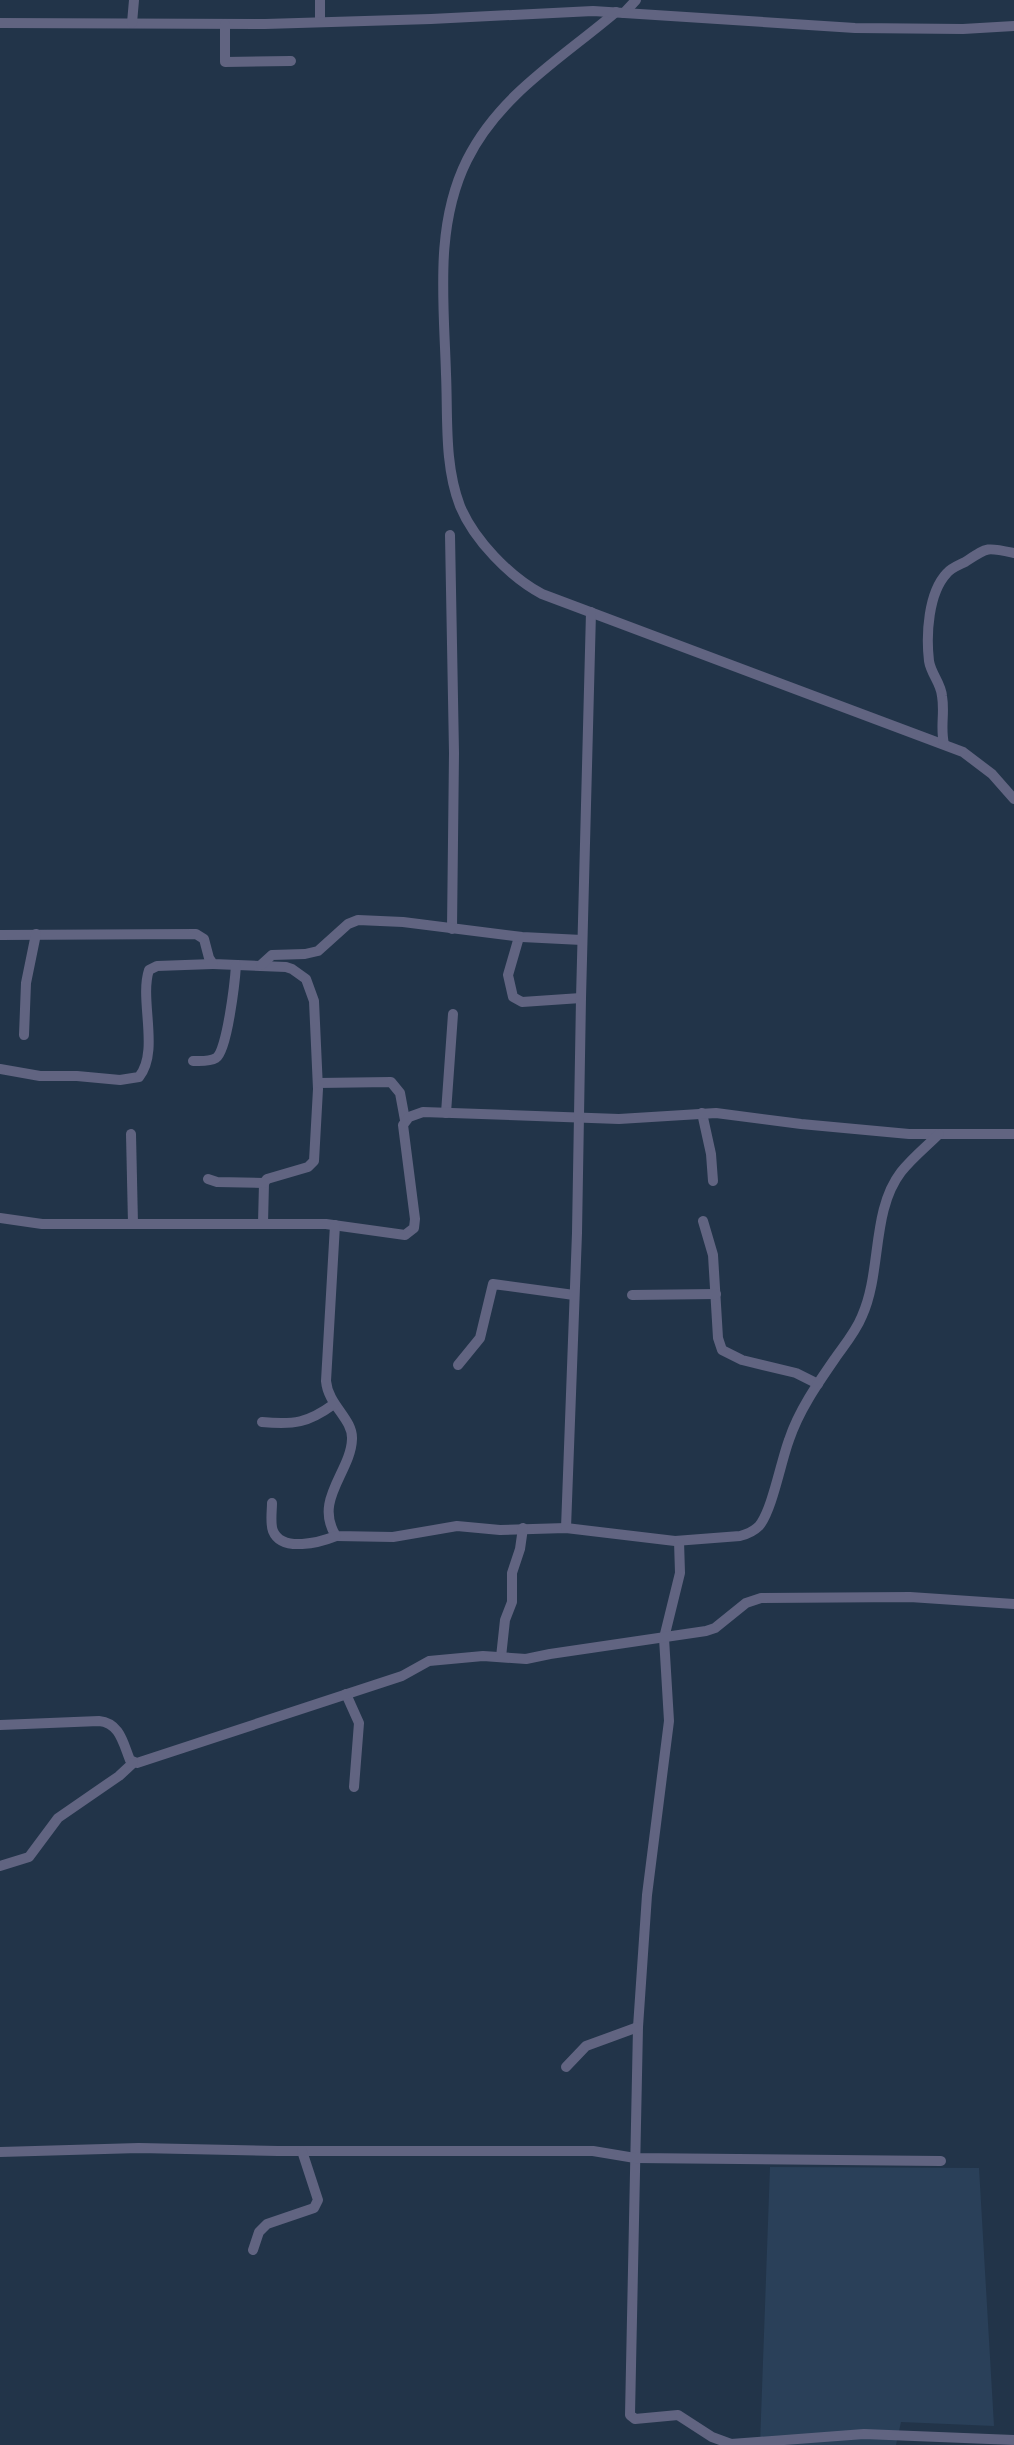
<svg xmlns="http://www.w3.org/2000/svg" width="1014" height="2445" font-family="'Work Sans',sans-serif">
	<style>
		.built { fill: #2a4059 }
		.lines { fill: none; stroke-linecap: round; stroke-linejoin: round }
		.minor { stroke: #616481; stroke-width: 10 }
	</style>
	<rect width="100%" height="100%" fill="#223449"/>
	<!-- built -->
	<polygon class="built" points="770,2167 979,2168 994,2426 901,2422 896,2445 760,2445"/>
	<g class="lines">
		<!-- minor -->
		<g class="minor">
			<path d="M616,12C562,58 499,95 467,160C434,226 444,303 446,374C448,417 444,465 460,506C474,540 510,577 542,594L963,752L992,774L1014,799"/>
			<polyline points="624,13 636,0"/>
			<polyline points="320,22 320,0"/>
			<polyline points="0,23 265,24 431,19 593,11 855,28 963,29 1014,26"/>
			<polyline points="132,23 134,0"/>
			<polyline points="225,24 225,62 291,61"/>
			<polyline points="450,535 454,753 452,929"/>
			<path d="M944,744C940,727 945,713 942,696C941,683 931,674 929,661C926,635 928,593 947,573C951,568 959,565 965,562C988,547 986,547 1014,553"/>
			<polyline points="0,935 196,934 204,939 209,958 213,964 286,967 292,969 306,979 314,1001 318,1089 314,1161 308,1167 267,1179 264,1183 263,1223"/>
			<polyline points="519,937 508,975 513,997 522,1002 581,998"/>
			<polyline points="261,965 272,955 305,954 318,951 348,924 358,920 403,922 522,937 582,940"/>
			<polyline points="24,1035 26,983 36,934"/>
			<path d="M193,1061C200,1061 209,1062 216,1058C227,1052 235,981 236,965"/>
			<path d="M0,1069L40,1076H77L120,1080L139,1077C160,1051 139,1000 149,970L157,966L213,964"/>
			<polyline points="318,1083 391,1082 400,1093 405,1120"/>
			<polyline points="446,1113 453,1014"/>
			<polyline points="702,1113 711,1154 713,1181"/>
			<polyline points="131,1134 133,1224"/>
			<polyline points="208,1179 217,1182 264,1183"/>
			<polyline points="0,1218 42,1224 326,1224 405,1235 414,1228 415,1219 403,1125 409,1117 423,1112 619,1119 716,1113 801,1124 909,1134 1014,1134"/>
			<polyline points="703,1221 713,1255 718,1338 722,1350 742,1360 796,1373 818,1384"/>
			<path d="M335,1225L326,1381C328,1405 353,1419 352,1439C351,1472 313,1500 336,1536L393,1537L457,1526L500,1530L566,1528L675,1541L740,1536C748,1534 753,1532 759,1526C772,1511 781,1461 789,1440C799,1410 818,1383 836,1357C846,1343 856,1331 862,1316C882,1272 871,1211 901,1172C912,1158 927,1146 939,1134"/>
			<polyline points="632,1295 716,1294"/>
			<polyline points="458,1365 480,1338 493,1284 574,1295"/>
			<path d="M262,1422C294,1425 308,1423 334,1404"/>
			<path d="M272,1503C272,1511 270,1524 273,1531C282,1553 321,1542 336,1536"/>
			<polyline points="566,1528 577,1233 581,998 591,612"/>
			<polyline points="679,1541 680,1573 664,1638 669,1721 647,1895 638,2027 630,2415 635,2419 678,2415 712,2437 731,2444 864,2434 1014,2440"/>
			<polyline points="501,1657 505,1620 512,1602 512,1573 520,1549 523,1528"/>
			<polyline points="346,1694 359,1723 354,1787"/>
			<path d="M0,1725L99,1721C120,1723 123,1743 130,1760L137,1763L402,1676L429,1661L483,1656L526,1659L550,1654L706,1631L715,1628L746,1603L761,1598L910,1597L1014,1604"/>
			<polyline points="0,1866 29,1857 58,1818 119,1776 133,1763"/>
			<polyline points="566,2067 586,2046 638,2027"/>
			<polyline points="0,2152 139,2148 278,2151 593,2151 635,2158 941,2161"/>
			<polyline points="253,2250 259,2232 267,2224 314,2208 318,2200 302,2151"/>
		</g>
	</g>
</svg>
